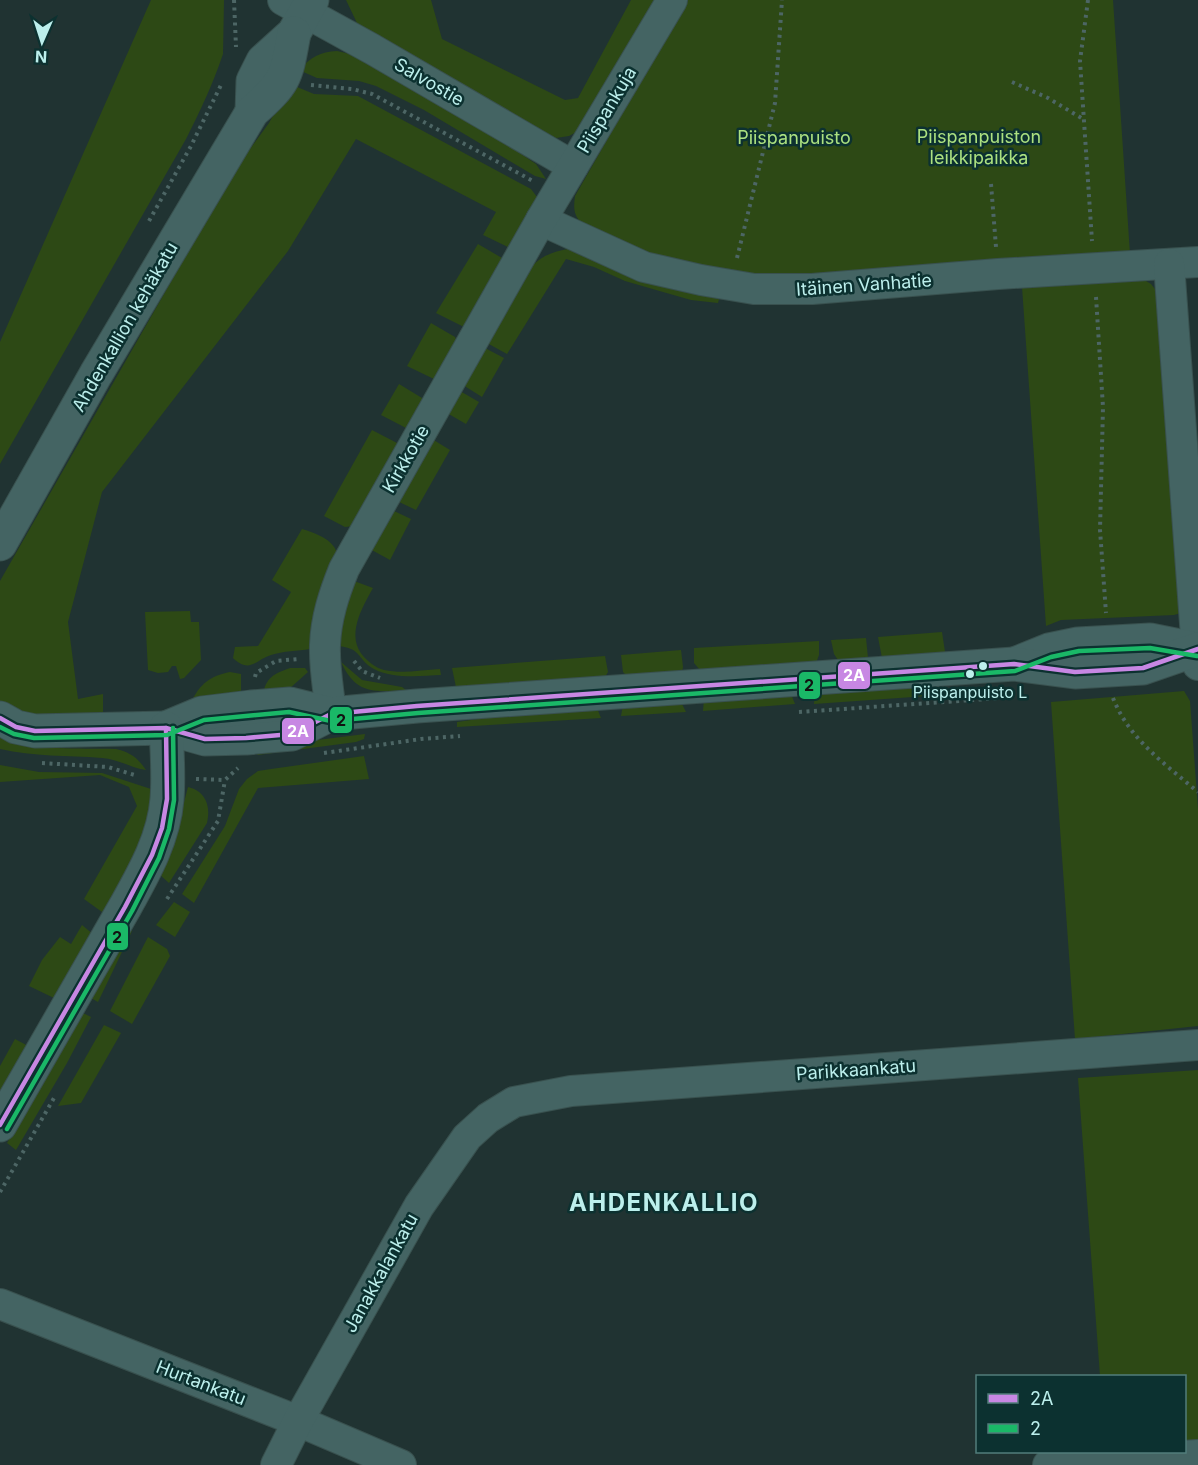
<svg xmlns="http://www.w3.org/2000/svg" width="1198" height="1465" font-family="Inter,sans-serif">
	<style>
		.green { fill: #2d4915 }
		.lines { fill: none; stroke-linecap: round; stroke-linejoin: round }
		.street-casing { stroke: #39514f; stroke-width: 32 }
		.secondary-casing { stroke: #39514f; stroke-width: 35 }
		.path { stroke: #4d6665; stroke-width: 4; stroke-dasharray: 3 4.5; stroke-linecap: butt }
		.street { stroke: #446463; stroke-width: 30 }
		.secondary { stroke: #446463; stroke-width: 33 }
		.bus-1-casing { stroke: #0c3130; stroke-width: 9 }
		.bus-2-casing { stroke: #0c3130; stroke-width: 9 }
		.bus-1 { stroke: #c787e3; stroke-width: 4.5 }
		.bus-2 { stroke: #1ab867; stroke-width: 4.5 }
		.bus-dot { fill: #bcefec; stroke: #0c3130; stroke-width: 2 }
		.labels { text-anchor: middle; stroke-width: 5; stroke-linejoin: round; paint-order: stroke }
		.bus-label { font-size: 16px; fill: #bcefec; stroke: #0c3130 }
		.street-label { font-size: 18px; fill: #bcefec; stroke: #0c3130 }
		.park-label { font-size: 18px; fill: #ace180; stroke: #0c3130 }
		.district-label { font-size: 24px; font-weight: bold; letter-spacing: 1.5px; fill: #bcefec; stroke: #0c3130 }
		.line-badge { stroke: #0c3130; stroke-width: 2 }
		.badge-label { font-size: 16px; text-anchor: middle; font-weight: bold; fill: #fff }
		.pale-badge-label { font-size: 16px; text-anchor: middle; font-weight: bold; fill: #111 }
	</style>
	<rect width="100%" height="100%" fill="#203332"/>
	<!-- green -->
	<g class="green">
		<path d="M151,0H224L223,54C213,84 200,111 186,139L0,464V342Z"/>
		<polygon points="346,0 431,0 442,39 565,100 578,98 631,0 655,0 580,130 569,136 556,138 372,35 357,23"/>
		<path d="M687,0H1113L1130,254L780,278C765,277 749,277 734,275C702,271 596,243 578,219C573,212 574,204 575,196Z"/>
		<path d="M337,51L350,54L506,144L536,164L546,179L535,176L424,110L376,86L359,81L317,78L299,70C311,57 320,52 337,51Z"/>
		<path d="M290,84L314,94L358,96L531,189L537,197L510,248L483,235L496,212L356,139L288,251L102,492L68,622L78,699L103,694V713C64,717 36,721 0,702V581L236,168L269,123Z"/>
		<polygon points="478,244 502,258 468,325 462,326 436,313"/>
		<path d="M568,249C591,255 611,268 633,277C660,288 690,293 719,299L718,303L691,300L663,292L625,281L594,267L566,259L507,354L487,343L532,266C543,255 553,252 568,249Z"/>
		<polygon points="1141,278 1151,284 1158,293 1181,613 1174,615 1061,620 1046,626 1022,287"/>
		<polygon points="431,323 455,337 458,344 436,380 407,366"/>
		<polygon points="485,348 504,358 482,397 463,385"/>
		<polygon points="399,384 422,398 422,404 406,428 381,415"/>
		<polygon points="460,391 479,402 466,424 447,413"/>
		<polygon points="372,430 399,444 354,526 345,527 324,516"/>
		<polygon points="432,439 450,450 416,510 397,501"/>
		<polygon points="392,510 411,519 390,560 370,549"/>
		<path d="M302,529C315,533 333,539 337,553L310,649C298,651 283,651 271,655C255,660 250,674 233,658L235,647L258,646L291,592L272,580Z"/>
		<path d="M354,581L373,588C362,608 345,636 364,657C370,663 376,668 384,670C402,674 422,670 440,669L441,675C421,676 392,679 374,669C357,660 363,649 339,646L341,626Z"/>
		<polygon points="190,611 191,622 199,622 201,660 184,678 180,679 176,666 172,666 168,672 158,673 148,670 145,612"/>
		<polygon points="942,632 945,652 882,658 878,637"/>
		<polygon points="866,638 868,658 838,660 834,654 831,640"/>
		<polygon points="819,641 819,655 816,663 700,670 694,663 694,648"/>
		<polygon points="681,650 683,667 682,672 627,676 623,672 621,655"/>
		<polygon points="605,656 608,672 605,677 456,687 452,668"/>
		<path d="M341,662L362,680L402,687L406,690C375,692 356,695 341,662Z"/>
		<path d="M290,668H305L308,672L289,689L263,695C265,678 275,673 290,668Z"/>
		<path d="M230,672L241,674V699L191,702C200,684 210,676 230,672Z"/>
		<polygon points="926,685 927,696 814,704 815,692"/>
		<polygon points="1184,691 1190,701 1198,809 1198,1026 1075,1039 1051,702"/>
		<polygon points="791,694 795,704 703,711 704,699"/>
		<polygon points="681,702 686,712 621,716 623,705"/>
		<polygon points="597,708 601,718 457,727 457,722 514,714"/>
		<polygon points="365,734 364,739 356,742 258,755 255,753 254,748"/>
		<path d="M0,737C40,751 74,748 116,749C130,752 138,758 146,770C131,768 118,759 102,758C67,755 34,757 0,749Z"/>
		<polygon points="364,756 369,779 258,788 194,903 182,894 225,826 239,789 247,779 258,771 271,769"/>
		<path d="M0,765L39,772L102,773L151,789C153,831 127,871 109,908L102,912L84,899L137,806L129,787L100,775L0,782Z"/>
		<path d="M188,787C206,791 211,807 207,823L169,883L159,874L177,829Z"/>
		<polygon points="174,902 190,912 175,937 156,925"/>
		<polygon points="82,925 94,935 56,999 29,986 42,960 60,937 71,944"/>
		<polygon points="129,929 132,931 98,1002 89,997"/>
		<polygon points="148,937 167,949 170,956 132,1024 110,1011"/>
		<polygon points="81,1012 91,1017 67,1063 16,1150 7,1143"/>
		<polygon points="104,1025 121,1033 81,1103 58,1106"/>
		<polygon points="15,1039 30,1047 0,1094 0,1066"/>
		<polygon points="1198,1070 1198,1440 1185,1441 1184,1376 1100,1376 1078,1078"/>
	</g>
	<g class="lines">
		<defs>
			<g id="street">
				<polyline points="283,0 372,49 573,166"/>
				<polyline points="541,220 644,267 701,280 754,289 812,289 998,274 1198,262"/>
				<polyline points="1169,264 1198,665"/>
				<path d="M331,714C329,692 324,668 325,645C326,618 334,594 344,569L541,220L672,0"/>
				<polyline points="0,1304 298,1421 401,1465"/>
				<polyline points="276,1465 298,1421 419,1206 467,1137 488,1118 514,1102 571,1091 1198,1045"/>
				<polyline points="1048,1465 1198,1455"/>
			</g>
			<g id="secondary">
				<polyline points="252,112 253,81 263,61 294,33 312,0"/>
				<path d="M0,544L96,374L252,112C287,81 286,77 294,33"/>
				<polyline points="1017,663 1049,650 1078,644 1150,640 1195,649"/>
				<polyline points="0,718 16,727 35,731 166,728 205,739 246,738 292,734 331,714"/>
				<polyline points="166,728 202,713 251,707 290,704 331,714 417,706 1014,664 1075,672 1143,668 1198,649"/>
				<path d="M0,1125L125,907C144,873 164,838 167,799C169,775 167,751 166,728"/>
			</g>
		</defs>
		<!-- street casing -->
		<use href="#street" class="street-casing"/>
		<!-- secondary casing -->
		<use href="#secondary" class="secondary-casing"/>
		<!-- path -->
		<g class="path">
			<polyline points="234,0 236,47"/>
			<polyline points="1088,0 1080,61 1092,241"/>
			<polyline points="1012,82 1048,98 1083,119"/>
			<polyline points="311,85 352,89 372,94 533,181"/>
			<polyline points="991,184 996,247"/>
			<polyline points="149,221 191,146 221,85"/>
			<polyline points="737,258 775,103 782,0"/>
			<polyline points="1096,297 1103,407 1100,530 1106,613"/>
			<polyline points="354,661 362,671 380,678"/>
			<polyline points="255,677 256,673 276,661 298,659"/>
			<path d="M1113,698C1129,739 1165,764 1198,792"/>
			<polyline points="799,712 1016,697"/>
			<polyline points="324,753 421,739 460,736"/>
			<polyline points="42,763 108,767 138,776"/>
			<polyline points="196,779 225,780 238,768"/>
			<polyline points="167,899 218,821 225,780"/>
			<polyline points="0,1192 54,1098"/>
		</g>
		<!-- street -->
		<use href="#street" class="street"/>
		<!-- secondary -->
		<use href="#secondary" class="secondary"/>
		<defs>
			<g id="bus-1">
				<polyline points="0,718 16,727 35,731 166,728 205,739 246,738 292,734 331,714 417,706 1014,664 1075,672 1143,668 1198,649"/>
				<polyline points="0,1125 125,907 152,855 162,828 167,799 166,728"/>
			</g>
			<g id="bus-2">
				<polyline points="0,727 14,734 34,738 167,735 204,720 289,712 331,721 418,713 1015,671 1051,657 1079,651 1150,648 1197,656"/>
				<polyline points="7,1129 132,911 159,858 169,829 174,800 173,728"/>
			</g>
		</defs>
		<!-- bus-1 casing -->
		<use href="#bus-1" class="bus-1-casing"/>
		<!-- bus-2 casing -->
		<use href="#bus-2" class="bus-2-casing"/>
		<!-- bus-1 -->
		<use href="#bus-1" class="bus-1"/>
		<!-- bus-2 -->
		<use href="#bus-2" class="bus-2"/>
	</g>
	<!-- markers -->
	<g class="bus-dot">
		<circle cx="983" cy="666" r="5"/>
		<circle cx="970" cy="674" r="5"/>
	</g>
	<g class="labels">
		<!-- bus labels -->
		<g class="bus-label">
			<text x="970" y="698">Piispanpuisto L</text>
		</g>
		<!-- street labels -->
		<g class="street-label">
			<text transform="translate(429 82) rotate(30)" y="6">Salvostie</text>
			<text transform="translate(607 110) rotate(-59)" y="6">Piispankuja</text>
			<text transform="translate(864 285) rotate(-4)" y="6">Itäinen Vanhatie</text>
			<text transform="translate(125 327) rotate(-60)" y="6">Ahdenkallion kehäkatu</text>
			<text transform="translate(406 459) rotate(-60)" y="6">Kirkkotie</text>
			<text transform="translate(856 1070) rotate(-4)" y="6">Parikkaankatu</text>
			<text transform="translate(381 1273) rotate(-61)" y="6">Janakkalankatu</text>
			<text transform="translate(201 1383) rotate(21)" y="6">Hurtankatu</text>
		</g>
		<!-- park labels -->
		<g class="park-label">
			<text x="979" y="143">Piispanpuiston<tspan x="979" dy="21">leikkipaikka</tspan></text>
			<text x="794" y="144">Piispanpuisto</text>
		</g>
		<!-- district labels -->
		<g class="district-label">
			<text x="664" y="1211">AHDENKALLIO</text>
		</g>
	</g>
	<g class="line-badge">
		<rect x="837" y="661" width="34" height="29" rx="6" fill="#c787e3"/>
		<rect x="798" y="671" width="23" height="29" rx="6" fill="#1ab867"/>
		<rect x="329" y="706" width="24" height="28" rx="6" fill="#1ab867"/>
		<rect x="281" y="717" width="34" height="28" rx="6" fill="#c787e3"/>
		<rect x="106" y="922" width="23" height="29" rx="6" fill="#1ab867"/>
	</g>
	<g class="badge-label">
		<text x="854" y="681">2A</text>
		<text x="298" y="737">2A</text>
	</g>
	<g class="pale-badge-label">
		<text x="809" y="691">2</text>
		<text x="341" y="726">2</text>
		<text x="117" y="943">2</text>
	</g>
	<!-- legend -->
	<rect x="976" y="1375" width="210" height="78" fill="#0c3130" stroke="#527d7b" stroke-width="1.5"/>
	<rect x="988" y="1394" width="30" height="9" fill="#c787e3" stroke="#527d7b" stroke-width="1.5"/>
	<text x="1030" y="1405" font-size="18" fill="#bcefec">2A</text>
	<rect x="988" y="1424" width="30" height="9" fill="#1ab867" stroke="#527d7b" stroke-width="1.5"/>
	<text x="1030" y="1435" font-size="18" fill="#bcefec">2</text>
	<!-- north arrow -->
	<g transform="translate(42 42) rotate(183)" stroke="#0c3130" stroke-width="4.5" paint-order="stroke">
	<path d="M0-4.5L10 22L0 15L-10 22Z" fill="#bcefec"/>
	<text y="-9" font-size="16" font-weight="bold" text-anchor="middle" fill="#bcefec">N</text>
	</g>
</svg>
